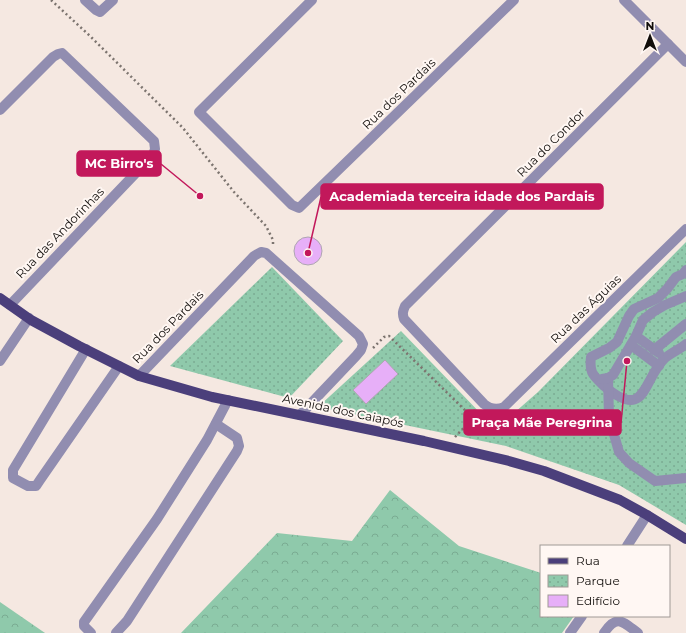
<svg xmlns="http://www.w3.org/2000/svg" width="686" height="633" font-family="Montserrat,sans-serif">
	<style>
		.forest { fill: url(#forest-crowns) }
		.park { fill: url(#park-dots) }
		.building { fill: #e7aff8; stroke: #aea6b0 }
		.lines { fill: none; stroke-linecap: round; stroke-linejoin: round }
		.path { stroke: #7c746f; stroke-width: 2.5; stroke-dasharray: 2 3; stroke-linecap: butt }
		.minor { stroke: #918db0; stroke-width: 10 }
		.major { stroke: #4b3f7b; stroke-width: 10 }
		.labels { text-anchor: middle; stroke-width: 4; stroke-linejoin: round; paint-order: stroke }
		.street-label { font-size: 12px; fill: #110d0a; stroke: #fff7f3 }
		.leader { fill: none; stroke: #c2185b; stroke-width: 1.5 }
		.callout-dot { fill: #c2185b; stroke: #fff7f3; stroke-width: 1.5 }
		.callout { fill: #c2185b; stroke: #c2185b; stroke-width: 1.5 }
		.callout-label { font-size: 13px; text-anchor: middle; font-weight: bold; fill: #fff }
	</style>
	<defs>
		<pattern id="forest-crowns" width="20" height="18" patternUnits="userSpaceOnUse"><rect width="20" height="18" fill="#8fc9ab"/><path d="M2 6a3 3 0 1 1 6 0M12 15a3 3 0 1 1 6 0" fill="none" stroke="#7aab92"/></pattern>
		<pattern id="park-dots" width="8" height="8" patternUnits="userSpaceOnUse"><rect width="8" height="8" fill="#8fc9ab"/><path d="M2 2h.1M6 6h.1" fill="none" stroke="#7aab92" stroke-width="1.8" stroke-linecap="round"/></pattern>
	</defs>
	<rect width="100%" height="100%" fill="#f5e8e1"/>
	<!-- forest -->
	<g class="forest">
		<polygon points="390,490 459,546 541,573 541,616 574,616 562,633 181,633 277,533 352,541"/>
		<polygon points="0,602 45,633 0,633"/>
	</g>
	<!-- park -->
	<g class="park">
		<polygon points="686,242 686,525 619,485 506,446 318,407 401,331 485,418 507,419 538,392"/>
		<polygon points="272,267 343,341 289,398 170,366"/>
	</g>
	<!-- building -->
	<g class="building">
		<circle cx="308" cy="251" r="14"/>
		<polygon points="385,360 398,374 366,404 353,390"/>
	</g>
	<g class="lines">
		<!-- path -->
		<g class="path">
			<polyline points="51,0 90,36 183,128 234,192 266,226 273,240 273,246"/>
			<path d="M373,348L384,337L389,336L473,418C478,419 480,420 483,415"/>
			<polyline points="455,437 473,418"/>
		</g>
		<!-- minor -->
		<g class="minor">
			<polyline points="85,0 96,10 100,12 113,0"/>
			<polyline points="312,0 199,112 292,205 299,208 514,0"/>
			<polyline points="624,0 686,62"/>
			<path d="M668,44L405,306C403,311 402,313 404,319L484,404C490,409 497,410 504,407L686,229"/>
			<polyline points="0,110 53,57 58,54 62,53 154,141 155,149 153,155 10,305"/>
			<path d="M686,270L683,274L676,277L667,289L658,298L634,309L629,316L617,342L609,348L591,357C589,373 593,375 604,386C647,422 642,380 665,358C671,353 680,349 686,344"/>
			<polyline points="636,336 659,353"/>
			<polyline points="631,345 659,366"/>
			<polyline points="86,349 13,470 13,478 28,486 36,486 40,480 119,366"/>
			<polyline points="654,350 686,324"/>
			<polyline points="0,361 29,318"/>
			<polyline points="139,376 254,256 261,252 266,253 359,336 363,344 361,350 356,356 300,415"/>
			<polyline points="608,378 609,417 619,452 629,463 655,481 686,478"/>
			<polyline points="602,379 608,378 613,375 636,336 643,320 653,312 665,305 686,296"/>
			<polyline points="627,546 647,515"/>
			<polyline points="91,633 84,626 84,622 157,519 207,440 228,400"/>
			<polyline points="116,633 127,621 237,451 239,446 237,438 216,424"/>
			<polyline points="570,633 582,616"/>
			<path d="M604,633C617,613 623,622 638,633"/>
		</g>
		<!-- major -->
		<polyline class="major" points="0,298 31,320 79,346 139,376 212,397 424,441 509,461 544,471 620,500 647,515 686,539"/>
	</g>
	<g class="labels">
		<!-- street labels -->
		<g class="street-label">
			<text transform="translate(399 94) rotate(-44)" y="4">Rua dos Pardais</text>
			<text transform="translate(551 143) rotate(-45)" y="4">Rua do Condor</text>
			<text transform="translate(60 233) rotate(-46)" y="4">Rua das Andorinhas</text>
			<text transform="translate(586 309) rotate(-44)" y="4">Rua das Águias</text>
			<text transform="translate(168 327) rotate(-46)" y="4">Rua dos Pardais</text>
			<text transform="translate(343 411) rotate(12)" y="4">Avenida dos Caiapós</text>
		</g>
	</g>
	<!-- callouts -->
	<path class="leader" d="M200 196L161 164M308 253L321 197M627 361L621 423"/>
	<g class="callout-dot">
		<circle cx="200" cy="196" r="4"/>
		<circle cx="308" cy="253" r="4"/>
		<circle cx="627" cy="361" r="4"/>
	</g>
	<g class="callout">
		<rect x="77" y="151" width="84" height="25" rx="4"/>
		<rect x="321" y="184" width="282" height="25" rx="4"/>
		<rect x="464" y="410" width="157" height="25" rx="4"/>
	</g>
	<g class="callout-label">
		<text x="119" y="168">MC Birro's</text>
		<text x="462" y="201">Academiada terceira idade dos Pardais</text>
		<text x="542" y="427">Praça Mãe Peregrina</text>
	</g>
	<!-- legend -->
	<rect x="540" y="545" width="130" height="72" fill="#fff7f3" stroke="#a09996"/>
	<rect x="548" y="558" width="20" height="6" fill="#4b3f7b" stroke="#a09996"/>
	<text x="576" y="565" font-size="12" fill="#110d0a">Rua</text>
	<rect x="548" y="575" width="20" height="12" fill="url(#park-dots)" stroke="#a09996"/>
	<text x="576" y="585" font-size="12" fill="#110d0a">Parque</text>
	<rect x="548" y="595" width="20" height="12" fill="#e7aff8" stroke="#a09996"/>
	<text x="576" y="605" font-size="12" fill="#110d0a">Edifício</text>
	<!-- north arrow -->
	<g transform="translate(650 36)" stroke="#fff7f3" stroke-width="3" paint-order="stroke">
	<path d="M0-3L7 15L0 10L-7 15Z" fill="#110d0a"/>
	<text y="-6" font-size="11" font-weight="bold" text-anchor="middle" fill="#110d0a">N</text>
	</g>
</svg>
